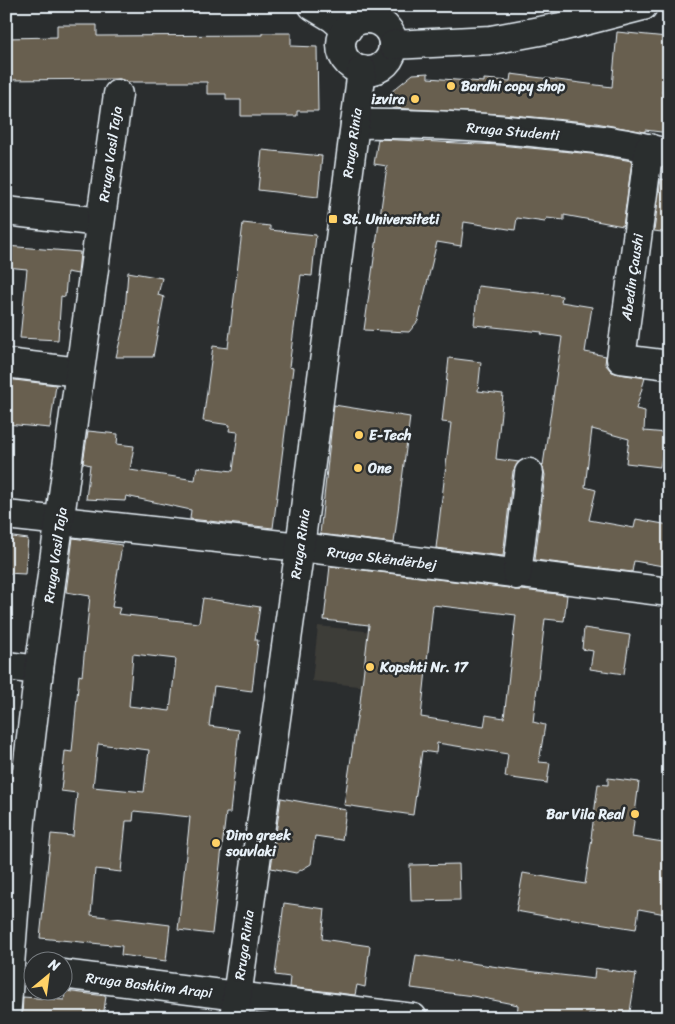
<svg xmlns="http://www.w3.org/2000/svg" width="675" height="1024" font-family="Sriracha,sans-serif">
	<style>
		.built { fill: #3d3c38 }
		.building { fill: #685f50; stroke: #e8f1f8; fill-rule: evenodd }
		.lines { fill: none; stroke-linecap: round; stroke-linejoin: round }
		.street-casing { stroke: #e8f1f8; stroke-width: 31 }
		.secondary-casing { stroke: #e8f1f8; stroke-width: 31 }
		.street { stroke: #2a2d2e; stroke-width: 28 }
		.secondary { stroke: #2a2d2e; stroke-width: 28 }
		.poi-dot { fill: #ffd166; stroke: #2a2d2e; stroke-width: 2 }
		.labels { text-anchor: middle; stroke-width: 5; stroke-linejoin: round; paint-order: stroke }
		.poi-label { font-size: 14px; font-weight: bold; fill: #e8f1f8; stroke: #2a2d2e; text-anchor: start }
		.street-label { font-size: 14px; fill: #e8f1f8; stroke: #2a2d2e }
	</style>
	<rect width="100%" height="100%" fill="#2a2d2e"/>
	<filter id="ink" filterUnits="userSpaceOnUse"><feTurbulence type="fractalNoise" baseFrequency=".02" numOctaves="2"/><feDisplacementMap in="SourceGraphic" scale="10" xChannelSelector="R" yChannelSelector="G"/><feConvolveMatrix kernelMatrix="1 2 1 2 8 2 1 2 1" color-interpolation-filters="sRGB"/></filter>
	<g filter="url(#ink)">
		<!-- built -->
		<polygon class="built" points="318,626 430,638 424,693 312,681"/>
		<!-- building -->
		<g class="building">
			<polygon points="57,25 97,25 97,36 262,35 262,33 291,33 291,46 317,47 318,111 297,111 297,116 241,116 241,100 226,100 226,94 207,94 207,82 127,82 120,79 6,80 6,38 57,37"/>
			<polygon points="617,32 667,37 662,93 669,94 669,133 645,130 645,132 596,123 502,114 392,108 391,92 413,74 428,73 428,78 484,82 484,79 510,81 511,74 612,87"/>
			<polygon points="378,139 499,145 592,154 632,161 623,226 564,215 564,220 547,218 545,222 517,218 515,230 464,222 461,246 437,242 418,321 409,332 364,330 387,166 374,164"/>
			<polygon points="262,150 322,156 318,197 258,190"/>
			<polygon points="661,179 669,180 669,233 654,231"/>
			<polygon points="243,223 270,226 270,230 316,235 312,276 301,275 289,367 293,368 273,528 190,519 191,510 126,496 125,501 86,499 90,465 83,463 88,431 118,434 117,444 134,446 130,470 195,480 197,467 233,471 238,432 229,431 230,425 203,421 213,346 228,348"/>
			<polygon points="6,246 80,252 78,274 67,272 65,297 61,296 58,340 20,338 27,269 6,267"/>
			<polygon points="128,272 162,278 158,295 164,297 153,357 116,357 124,324"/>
			<polygon points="478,286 547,294 562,296 561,302 592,307 585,352 606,356 605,364 612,372 619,374 645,378 636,409 645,411 644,431 667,433 660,467 626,463 629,439 592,429 585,487 596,490 589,520 634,528 636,519 669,525 669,567 634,561 632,572 535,560 545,475 542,464 543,465 562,337 541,334 542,332 474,325"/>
			<polygon points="449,358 481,362 478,391 503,394 496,459 519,462 513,471 503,556 436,548 451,423 442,422"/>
			<polygon points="6,379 56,385 50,428 6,424"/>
			<polygon points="334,405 410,417 394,543 320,534"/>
			<polygon points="6,536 28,539 25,574 6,573"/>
			<path d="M73,538L122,545L112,607L120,608L118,614L199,623L203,598L260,607L255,640H258L252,691L214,686L209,726L239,730L230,813H226L212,934L178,930L190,817L134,811L133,821H126L121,872L95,869L91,915L170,925L166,961L121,955L122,946L40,938L51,834L73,836L77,793L61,791L65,751L72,752L79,675L82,676L90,596L66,592ZM133,654L176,659L170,711L129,706ZM98,744L149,750L144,792L93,787Z"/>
			<path d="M330,566L509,588L515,590H521L567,595L564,621L545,619L533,722L545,725L539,762L550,763L547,783L505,777L508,754L437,743L436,753L422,751L413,815L344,805L358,711H359L369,625L324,620ZM433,605L516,615L504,718L486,715L484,727L421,717Z"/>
			<polygon points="584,628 630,635 624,674 590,669 593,651 582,649"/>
			<polygon points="608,778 639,782 632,837 669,843 669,891 665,914 639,909 636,929 561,917 561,919 516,911 523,873 585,884 592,838 591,838 598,784 608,785"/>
			<polygon points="281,798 346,810 342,840 315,836 311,864 296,873 271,868"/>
			<polygon points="459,864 460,900 411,901 410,865"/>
			<polygon points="284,903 325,909 322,939 370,946 365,987 357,985 355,995 289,987 290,977 275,975"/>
			<polygon points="416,955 519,970 594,979 595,968 636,974 629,1018 589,1013 588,1018 517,1018 518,1005 473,996 411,988"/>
			<polygon points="65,991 106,996 103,1018 22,1018 23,997 64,1000"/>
		</g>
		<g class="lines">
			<defs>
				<g id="street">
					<path d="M355,124C420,123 484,127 549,134C589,138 630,142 669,154"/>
					<polyline points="649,148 621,359 669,365"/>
					<polyline points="6,211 100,222"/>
					<polyline points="6,363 79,372"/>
					<polyline points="6,515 300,547 669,592"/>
					<polyline points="517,575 529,473"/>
					<polyline points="6,666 39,670"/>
					<polyline points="62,974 413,1018"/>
					<polyline points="6,1018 21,821 39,670 118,94"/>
				</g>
				<g id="secondary">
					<polyline points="313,6 333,18 347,30"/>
					<circle cx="367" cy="45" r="26"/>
					<polyline points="393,45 491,40 561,27 643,6"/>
					<polyline points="234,1018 300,547 362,70"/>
				</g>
			</defs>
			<!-- street casing -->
			<use href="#street" class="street-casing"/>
			<!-- secondary casing -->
			<use href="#secondary" class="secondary-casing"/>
			<!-- street -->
			<use href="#street" class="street"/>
			<!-- secondary -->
			<use href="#secondary" class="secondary"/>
		</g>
	</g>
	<!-- markers -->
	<g class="poi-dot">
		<circle cx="451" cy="86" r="5"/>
		<circle cx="415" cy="99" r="5"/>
		<rect x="328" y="214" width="10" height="10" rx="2.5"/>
		<circle cx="359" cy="435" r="5"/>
		<circle cx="358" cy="468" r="5"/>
		<circle cx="370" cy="667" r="5"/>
		<circle cx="635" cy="814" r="5"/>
		<circle cx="216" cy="843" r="5"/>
	</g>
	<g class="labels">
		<!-- poi labels -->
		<g class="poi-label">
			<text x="461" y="91">Bardhi copy shop</text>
			<text x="405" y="104" text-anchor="end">izvira</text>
			<text x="343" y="224">St. Universiteti</text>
			<text x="369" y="440">E-Tech</text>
			<text x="368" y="473">One</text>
			<text x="380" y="672">Kopshti Nr. 17</text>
			<text x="625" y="819" text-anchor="end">Bar Vila Real</text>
			<text x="226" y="840">Dino greek<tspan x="226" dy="16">souvlaki</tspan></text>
		</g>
		<!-- street labels -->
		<g class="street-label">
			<text transform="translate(513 131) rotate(5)" y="5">Rruga Studenti</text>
			<text transform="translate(352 143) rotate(-82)" y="5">Rruga Rinia</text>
			<text transform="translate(110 154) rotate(-82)" y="5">Rruga Vasil Taja</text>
			<text transform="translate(632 277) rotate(-82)" y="5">Abedin Çaushi</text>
			<text transform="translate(300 544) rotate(-82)" y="5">Rruga Rinia</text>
			<text transform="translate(55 555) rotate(-82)" y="5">Rruga Vasil Taja</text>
			<text transform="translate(382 558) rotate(7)" y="5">Rruga Skëndërbej</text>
			<text transform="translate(244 945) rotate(-82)" y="5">Rruga Rinia</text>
			<text transform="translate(149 985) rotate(7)" y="5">Rruga Bashkim Arapi</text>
		</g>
	</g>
	<!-- margin -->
	<rect width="675" height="1024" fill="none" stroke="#2a2d2e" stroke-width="25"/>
	<rect x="12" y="12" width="650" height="999" fill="none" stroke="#e8f1f8" stroke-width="2" filter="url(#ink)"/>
	<!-- north arrow -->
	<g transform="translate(48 976) rotate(29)"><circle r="24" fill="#2a2d2e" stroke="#767b7f"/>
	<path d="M0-4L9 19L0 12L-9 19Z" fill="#ffd166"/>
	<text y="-8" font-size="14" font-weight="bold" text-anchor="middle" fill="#e8f1f8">N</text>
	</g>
</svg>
